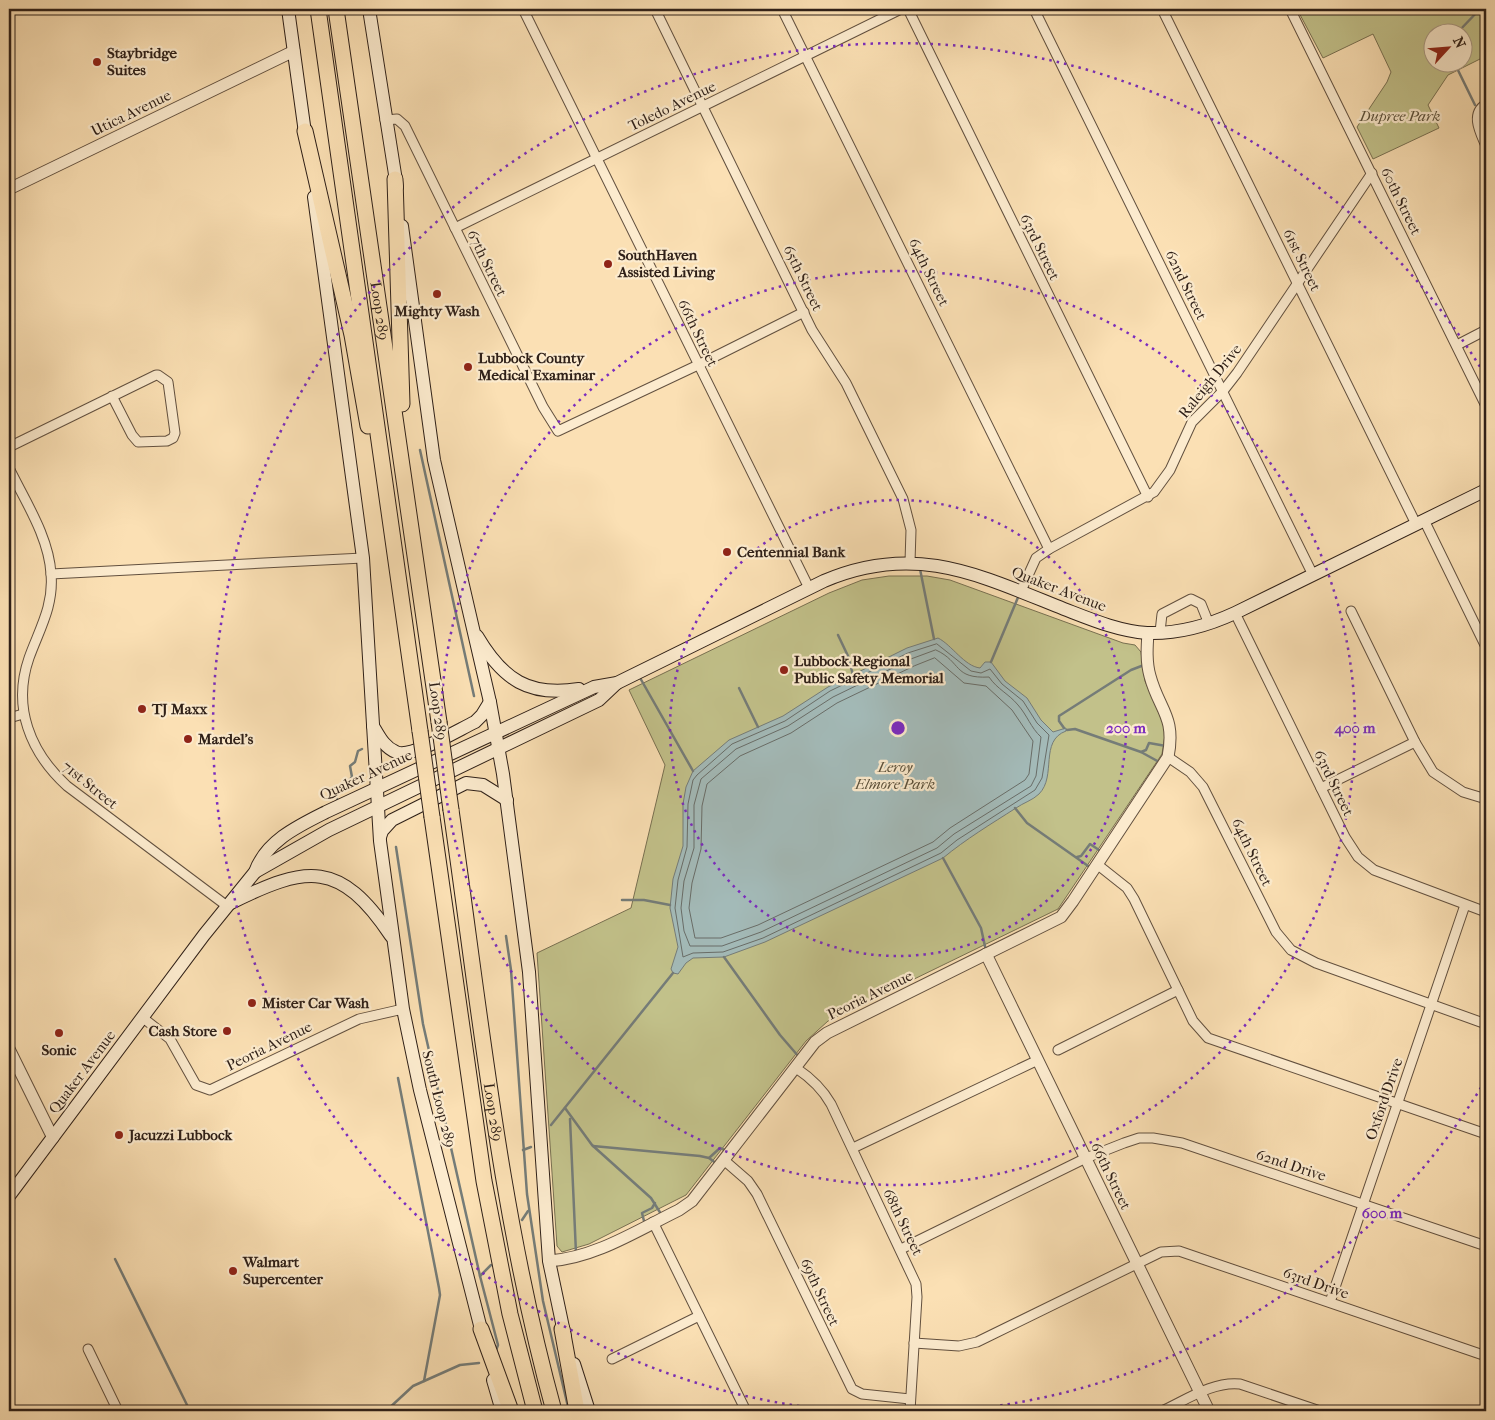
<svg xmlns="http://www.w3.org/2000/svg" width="1495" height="1420" font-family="'IM FELL French Canon',serif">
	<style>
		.green { fill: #c2c18a; stroke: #787051; fill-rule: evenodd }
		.water { fill: #a3bab8; stroke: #757c78 }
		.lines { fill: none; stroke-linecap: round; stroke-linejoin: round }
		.shore { stroke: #696d68; stroke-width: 1 }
		.stream { stroke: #757c78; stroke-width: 2.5 }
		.minor-casing { stroke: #62503f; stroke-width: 11 }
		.tertiary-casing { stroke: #62503f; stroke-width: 13 }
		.secondary-casing { stroke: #2f2018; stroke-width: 14 }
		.motorway-casing { stroke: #2f2018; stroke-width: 17 }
		.minor { stroke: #fcebce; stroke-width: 9 }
		.tertiary { stroke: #fcebce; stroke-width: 11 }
		.secondary { stroke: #fcebce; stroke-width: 12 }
		.motorway { stroke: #fbe0b4; stroke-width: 15 }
		.motorway-bridge-casing { stroke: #2f2018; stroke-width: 17; stroke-linecap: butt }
		.motorway-bridge { stroke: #fbe0b4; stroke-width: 15 }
		.ring { fill: none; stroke: #7b2cbf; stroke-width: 2.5; stroke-dasharray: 2.5 5 }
		.poi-dot { fill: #8f2418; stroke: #fcebce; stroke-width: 2 }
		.labels { text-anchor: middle; stroke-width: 4.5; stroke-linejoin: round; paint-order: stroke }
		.poi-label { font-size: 15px; font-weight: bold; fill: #2f2018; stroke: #fcebce; text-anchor: start }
		.street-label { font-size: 15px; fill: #2f2018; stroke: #fcebce }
		.park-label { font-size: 15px; font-style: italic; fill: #5b503a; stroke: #fcebce }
		.centre { fill: #7b2cbf; stroke: #fcebce; stroke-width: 2.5 }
		.ring-label { font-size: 15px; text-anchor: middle; font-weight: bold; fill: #7b2cbf; stroke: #fcebce; stroke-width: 4.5; stroke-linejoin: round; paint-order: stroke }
	</style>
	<rect width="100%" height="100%" fill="#fbe0b4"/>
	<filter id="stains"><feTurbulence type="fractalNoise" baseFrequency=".004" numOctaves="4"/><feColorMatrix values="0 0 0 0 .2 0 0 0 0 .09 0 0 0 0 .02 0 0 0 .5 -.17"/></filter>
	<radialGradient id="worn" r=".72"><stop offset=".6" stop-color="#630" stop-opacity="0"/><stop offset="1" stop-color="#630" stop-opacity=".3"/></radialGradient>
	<!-- green -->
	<g class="green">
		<path d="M1297,9H1486V56L1448,75L1428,105L1439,128L1373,159L1357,127L1387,82L1391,72L1373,34L1323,58ZM1432,32H1462V62H1432Z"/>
		<polygon points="889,576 927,576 950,580 1123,643 1135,645 1141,652 1145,681 1164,725 1165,735 1162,754 1058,909 828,1021 806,1041 686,1195 589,1244 562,1252 557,1246 537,953 631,908 665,765 629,690 829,593 862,580"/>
	</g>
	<!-- water -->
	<path class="water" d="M938,638C952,645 964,666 980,668L985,662H991L1005,681L1027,698L1041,720L1053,732L1066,728V731C1039,741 1057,776 1039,794C1033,800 1023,803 1016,808C991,824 966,839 943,858L765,942L724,957L693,958L686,963L678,974L673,973L671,969L678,947L670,908L673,879L683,846V804L686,787L693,771L729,740L783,716L828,687L907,648Z"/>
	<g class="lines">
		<!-- shore -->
		<g class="shore">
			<polygon points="937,644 971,671 981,673 990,669 1002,684 1023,701 1037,723 1049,735 1042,778 1035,790 957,840 941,853 763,938 723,952 693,953 683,957 675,908 678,880 687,847 688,804 693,780 697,775 732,744 785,721 830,691 908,653"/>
			<path d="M936,650C962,662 953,679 989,677C997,689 1009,694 1018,705C1027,715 1031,728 1041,737L1036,776L1031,786L954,834L937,848L761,932L722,946H690L684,931L681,908L684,881L694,848V805L701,779L736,749L788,726L833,697L911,659Z"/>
			<polygon points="935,658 964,683 986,686 1012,710 1033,741 1029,774 1025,780 950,828 933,842 758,925 721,938 695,938 689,908 692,883 701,849 702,806 707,784 740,756 791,733 837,703 914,666"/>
		</g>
		<!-- stream -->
		<g class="stream">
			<polyline points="1458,32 1480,9"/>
			<polyline points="1454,62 1475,105"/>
			<polyline points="420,450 474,696"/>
			<polyline points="920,569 934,639"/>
			<polyline points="838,635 848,656 853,675"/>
			<polyline points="991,662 1019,595"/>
			<polyline points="639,676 693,771"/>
			<polyline points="739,688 758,727"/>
			<polyline points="1064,728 1059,721 1059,716 1131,670 1144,665"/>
			<polyline points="1067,730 1075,729 1141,752 1161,763"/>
			<polyline points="1141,752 1146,750 1149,743 1166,746"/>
			<polyline points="337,799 336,795 352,777 350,766 355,762 358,751 362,749"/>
			<polyline points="1015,808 1027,823 1091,868"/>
			<polyline points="396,847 423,1024 480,1276"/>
			<polyline points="1077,857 1081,856 1090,844 1102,852"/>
			<polyline points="943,858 981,928 986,951"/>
			<polyline points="622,900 644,900 670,905"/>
			<polyline points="506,936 511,970 527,1194 543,1301 569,1411"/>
			<polyline points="724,957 780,1035 799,1057"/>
			<polyline points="398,1078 439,1288 440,1295 424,1381"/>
			<polyline points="565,1108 592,1145 651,1198 661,1214"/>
			<polyline points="570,1119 576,1253"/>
			<polyline points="551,1125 673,973"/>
			<polyline points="593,1146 700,1156 709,1158 717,1164"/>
			<polyline points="523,1150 531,1147"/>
			<polyline points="709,1158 720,1148 727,1151"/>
			<polyline points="522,1220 528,1211"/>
			<polyline points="645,1225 642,1213 652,1208 655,1203"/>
			<polyline points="115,1259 190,1411"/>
			<polyline points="491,1265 480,1276 498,1345 495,1353"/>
			<polyline points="386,1411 413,1386 460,1365 479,1363"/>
		</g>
		<defs>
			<g id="minor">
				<polyline points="523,9 809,588"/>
				<polyline points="655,9 812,330 846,383 903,499 911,530 910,562"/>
				<polyline points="782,9 1049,549"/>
				<polyline points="908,9 1148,497"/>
				<polyline points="1034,9 1313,575"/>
				<polyline points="1162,9 1416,524"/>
				<polyline points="1290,9 1486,406"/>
				<path d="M1486,104C1470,114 1480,132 1486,146"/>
				<polyline points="385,120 397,119 405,126 543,407 558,431 698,365 804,312"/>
				<polyline points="455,228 901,9"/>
				<polyline points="1457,345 1486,330"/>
				<polyline points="9,447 156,375 158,375 168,382 175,433 173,438 167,441 138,442 132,435 112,396"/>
				<path d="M9,468C25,501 49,537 51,574C54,606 39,630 29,658C12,707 30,752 67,786L227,906"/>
				<polyline points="1424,520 1486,647"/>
				<polyline points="51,574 363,558"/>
				<polyline points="1021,591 1036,558 1049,549 1154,492 1170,470 1192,422 1223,391 1237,373 1372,173"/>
				<polyline points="1351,611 1415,742 1433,772 1463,792 1486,799"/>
				<polyline points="1235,613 1345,837 1358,857 1374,870 1486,912"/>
				<polyline points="1160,632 1162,614 1191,599 1201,604 1209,624"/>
				<polyline points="9,718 23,714"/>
				<polyline points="1168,757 1190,772 1203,787 1276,932 1291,950 1316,963 1486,1024"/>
				<polyline points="1321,788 1415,742"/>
				<polyline points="1098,865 1127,888 1134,899 1193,1021 1208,1038 1486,1134"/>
				<polyline points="143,1018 170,1039 196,1085 210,1090 359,1019 403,1009"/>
				<polyline points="1058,1050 1178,990"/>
				<path d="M796,1068C811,1078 822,1088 831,1104L916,1284L917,1297L910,1411"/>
				<polyline points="853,1148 1038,1060"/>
				<polyline points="725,1161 748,1181 757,1194 852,1389 862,1394 910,1399"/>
				<polyline points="653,1222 746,1411"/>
				<polyline points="901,1249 1086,1158 1124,1143 1139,1138 1153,1138 1182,1143 1486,1246"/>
				<polyline points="1330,1302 1465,905"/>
				<polyline points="914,1343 959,1346 977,1342 1161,1252 1179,1251 1486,1356"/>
				<polyline points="88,1349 118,1411"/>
				<polyline points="612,1359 699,1316"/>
				<path d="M1162,1411C1186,1400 1213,1381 1240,1384L1320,1411"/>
			</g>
			<g id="tertiary">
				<polyline points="9,189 294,51"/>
				<polyline points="986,954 1209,1411"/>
				<polyline points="9,1049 53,1138"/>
				<path d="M549,1261C595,1258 638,1230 679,1210L692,1201L815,1042L827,1033L1061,917L1073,901L1168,757C1176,716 1159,710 1150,676C1146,662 1147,647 1148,633"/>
			</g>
			<g id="secondary">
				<polyline points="288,9 306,140"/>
				<polyline points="369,9 397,187"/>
				<polyline points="314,197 363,558 380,841 403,1009 420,1090 483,1337"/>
				<polyline points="402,226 434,460 490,702 503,774 529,972 549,1261 565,1337"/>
				<path d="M477,636C503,680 529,697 579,689"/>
				<path d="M373,726C379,736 384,747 396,752C411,759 458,730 475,722L482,715L490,702"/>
				<polyline points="380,837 382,831 392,820 466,783 483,785 507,800"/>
				<polyline points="255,872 329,830 599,700 617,683"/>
				<path d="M231,903C307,865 340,860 391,936"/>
				<path d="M9,1196L204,935L255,872C266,841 298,826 326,812L594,687L617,683L824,581C915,542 979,575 1064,609C1090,619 1118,631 1147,633C1178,634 1207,626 1235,613L1486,490"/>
				<polyline points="574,1364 589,1411"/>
				<polyline points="493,1380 502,1411"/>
			</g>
			<g id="motorway">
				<polyline points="318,9 420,731"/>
				<path id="s1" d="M336,9L439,722"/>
				<polyline points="305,131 352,335 368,426"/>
				<polyline points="395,179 402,404"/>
				<path id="s2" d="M451,810C480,1011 500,1215 554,1411"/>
				<polyline points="432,817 484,1181 510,1314 535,1411"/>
				<polyline points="481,1329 511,1411"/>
				<polyline points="562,1329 577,1411"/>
			</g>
		</defs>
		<!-- minor casing -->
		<use href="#minor" class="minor-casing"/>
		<!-- tertiary casing -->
		<use href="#tertiary" class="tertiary-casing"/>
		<!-- secondary casing -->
		<use href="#secondary" class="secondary-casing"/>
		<!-- motorway casing -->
		<use href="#motorway" class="motorway-casing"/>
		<!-- minor -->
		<use href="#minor" class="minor"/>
		<!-- tertiary -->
		<use href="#tertiary" class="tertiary"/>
		<!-- secondary -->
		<use href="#secondary" class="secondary"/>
		<!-- motorway -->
		<use href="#motorway" class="motorway"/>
		<defs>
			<g id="motorway-bridge">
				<polyline points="439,722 451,810"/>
				<polyline points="420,731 432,817"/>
			</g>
		</defs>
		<!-- motorway-bridge casing -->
		<use href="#motorway-bridge" class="motorway-bridge-casing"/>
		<!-- motorway-bridge -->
		<use href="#motorway-bridge" class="motorway-bridge"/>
	</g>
	<!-- distance rings -->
	<g class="ring">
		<circle cx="898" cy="728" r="228"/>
		<circle cx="898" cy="728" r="457"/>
		<path d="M1485 1081A685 685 0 0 1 952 1411M844 1411A685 685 0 1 1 1485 375"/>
	</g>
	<!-- markers -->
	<g class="poi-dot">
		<circle cx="97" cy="62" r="5"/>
		<circle cx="608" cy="264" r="5"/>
		<circle cx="437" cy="294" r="5"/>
		<circle cx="468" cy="367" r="5"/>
		<circle cx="727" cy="552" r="5"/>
		<circle cx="784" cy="670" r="5"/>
		<circle cx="142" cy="709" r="5"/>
		<circle cx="188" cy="739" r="5"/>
		<circle cx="252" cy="1003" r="5"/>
		<circle cx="227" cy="1031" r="5"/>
		<circle cx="59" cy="1033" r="5"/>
		<circle cx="119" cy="1135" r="5"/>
		<circle cx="233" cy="1271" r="5"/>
	</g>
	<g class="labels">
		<!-- poi labels -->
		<g class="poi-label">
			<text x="107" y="58">Staybridge<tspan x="107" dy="17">Suites</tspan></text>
			<text x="618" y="260">SouthHaven<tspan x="618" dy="17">Assisted Living</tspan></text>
			<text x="437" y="316" text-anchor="middle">Mighty Wash</text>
			<text x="478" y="363">Lubbock County<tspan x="478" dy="17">Medical Examinar</tspan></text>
			<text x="737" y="557">Centennial Bank</text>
			<text x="794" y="666">Lubbock Regional<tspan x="794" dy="17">Public Safety Memorial</tspan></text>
			<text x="152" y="714">TJ Maxx</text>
			<text x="198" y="744">Mardel's</text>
			<text x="262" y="1008">Mister Car Wash</text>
			<text x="217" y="1036" text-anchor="end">Cash Store</text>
			<text x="59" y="1055" text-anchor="middle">Sonic</text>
			<text x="129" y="1140">Jacuzzi Lubbock</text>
			<text x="243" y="1267">Walmart<tspan x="243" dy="17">Supercenter</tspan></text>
		</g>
		<!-- street labels -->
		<g class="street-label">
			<text transform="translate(672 106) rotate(-26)" y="5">Toledo Avenue</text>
			<text transform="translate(131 113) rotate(-26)" y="5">Utica Avenue</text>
			<text transform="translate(1401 201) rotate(64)" y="5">60th Street</text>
			<text transform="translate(1040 247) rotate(64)" y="5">63rd Street</text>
			<text transform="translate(1302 260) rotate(64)" y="5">61st Street</text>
			<text transform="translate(487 263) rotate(64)" y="5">67th Street</text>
			<text transform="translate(929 272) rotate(64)" y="5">64th Street</text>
			<text transform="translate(803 278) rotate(64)" y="5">65th Street</text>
			<text transform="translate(1186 285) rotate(64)" y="5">62nd Street</text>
			<text dy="5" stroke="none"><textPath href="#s1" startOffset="305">Loop 289</textPath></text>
			<text transform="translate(698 333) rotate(64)" y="5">66th Street</text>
			<text transform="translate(1210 381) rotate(-51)" y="5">Raleigh Drive</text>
			<text transform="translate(1059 589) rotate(21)" y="5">Quaker Avenue</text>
			<text transform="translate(438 711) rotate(82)" y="5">Loop 289</text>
			<text transform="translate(366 775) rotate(-25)" y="5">Quaker Avenue</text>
			<text transform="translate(1334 783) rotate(64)" y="5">63rd Street</text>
			<text transform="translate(90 785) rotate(39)" y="5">71st Street</text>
			<text transform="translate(1252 852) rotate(64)" y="5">64th Street</text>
			<text transform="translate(870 995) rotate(-26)" y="5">Peoria Avenue</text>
			<text transform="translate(269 1046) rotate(-26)" y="5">Peoria Avenue</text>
			<text transform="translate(82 1072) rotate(-53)" y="5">Quaker Avenue</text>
			<text transform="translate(439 1099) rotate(76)" y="5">South Loop 289</text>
			<text transform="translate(1384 1099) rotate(-71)" y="5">Oxford Drive</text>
			<text dy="5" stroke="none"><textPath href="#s2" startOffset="305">Loop 289</textPath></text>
			<text transform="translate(1291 1165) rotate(18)" y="5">62nd Drive</text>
			<text transform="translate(1111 1176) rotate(64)" y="5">66th Street</text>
			<text transform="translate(903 1222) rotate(64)" y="5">68th Street</text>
			<text transform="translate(1316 1283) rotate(19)" y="5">63rd Drive</text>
			<text transform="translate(820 1292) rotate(65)" y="5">69th Street</text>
		</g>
		<!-- park labels -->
		<g class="park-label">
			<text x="1400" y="121">Dupree Park</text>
			<text x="895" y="772">Leroy<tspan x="895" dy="17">Elmore Park</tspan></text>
		</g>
	</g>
	<circle cx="898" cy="728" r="8" class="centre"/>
	<g class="ring-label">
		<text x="1126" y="733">200 m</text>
		<text x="1355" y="733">400 m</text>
		<text x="1382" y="1218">600 m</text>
	</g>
	<!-- margin -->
	<rect width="1495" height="1420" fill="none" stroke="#fbe0b4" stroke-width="30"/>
	<rect x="10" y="10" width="1475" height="1400" fill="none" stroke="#2f2018" stroke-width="2.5"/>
	<rect x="15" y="15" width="1465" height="1390" fill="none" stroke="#2f2018"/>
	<!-- north arrow -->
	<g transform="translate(1448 48) rotate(64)"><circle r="24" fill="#fcebce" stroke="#aa9a85"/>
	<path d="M0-4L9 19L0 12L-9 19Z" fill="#8f2418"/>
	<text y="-8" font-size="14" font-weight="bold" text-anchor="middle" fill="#2f2018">N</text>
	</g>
	<rect width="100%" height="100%" filter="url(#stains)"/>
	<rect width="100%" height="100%" fill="url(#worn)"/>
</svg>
